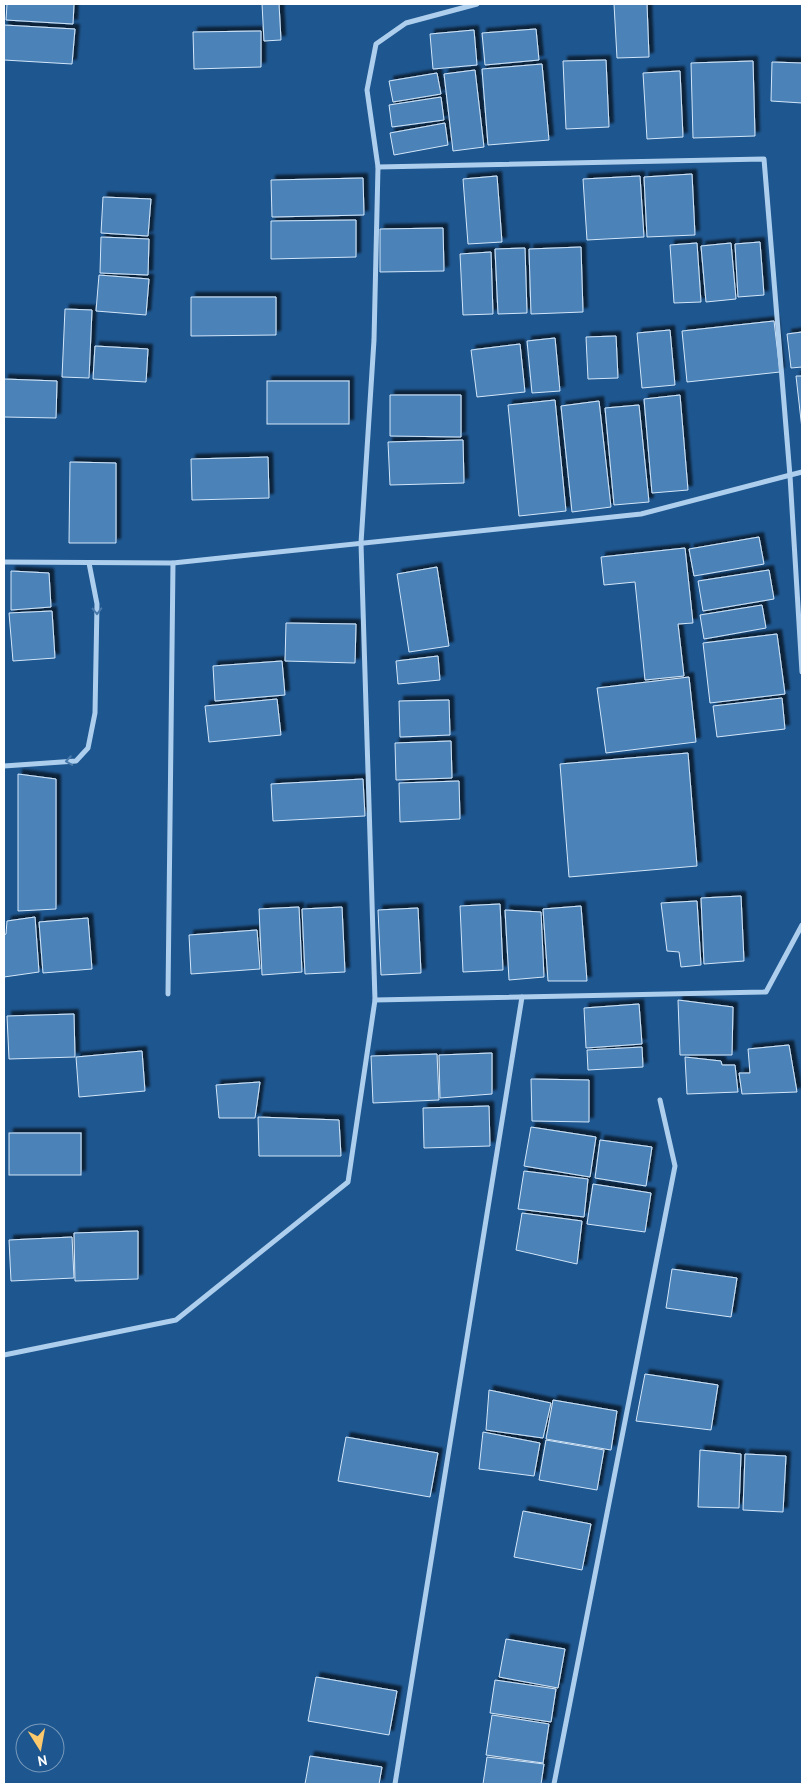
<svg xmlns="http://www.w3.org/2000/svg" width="806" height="1788" font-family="'PT Sans',sans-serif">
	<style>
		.building { fill: #4b82b8; stroke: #d2e6f9; filter: url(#shadow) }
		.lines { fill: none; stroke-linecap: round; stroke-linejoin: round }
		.minor { stroke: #adceed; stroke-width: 5 }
		.oneway { stroke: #497aab }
	</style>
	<defs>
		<filter id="shadow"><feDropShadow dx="4.5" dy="-4.5" stdDeviation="1" flood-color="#0009"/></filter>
	</defs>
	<rect width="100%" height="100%" fill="#1e568f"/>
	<!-- building -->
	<g class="building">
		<polygon points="7,4 74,4 73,24 6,20"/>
		<polygon points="262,4 279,4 281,40 264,41"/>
		<polygon points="614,4 647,4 649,57 617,58"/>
		<polygon points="4,25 75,29 72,64 4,60"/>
		<polygon points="536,29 539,60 485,65 482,33"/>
		<polygon points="474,30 477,65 433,69 430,34"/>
		<polygon points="261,31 261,67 194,69 193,32"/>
		<polygon points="606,60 609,127 566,129 563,61"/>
		<polygon points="753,61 755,136 693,138 691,63"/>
		<polygon points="772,62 802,63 802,103 771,101"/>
		<polygon points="542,64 549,140 488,145 482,69"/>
		<polygon points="475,70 484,147 453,151 444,74"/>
		<polygon points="680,71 683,137 647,139 643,73"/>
		<polygon points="437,73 441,94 393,102 389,81"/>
		<polygon points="441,97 444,120 392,127 389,105"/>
		<polygon points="445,123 448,145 394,155 390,133"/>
		<polygon points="692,174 695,235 647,237 644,177"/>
		<polygon points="497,176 502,242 468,244 463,179"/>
		<polygon points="640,176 644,237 587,240 583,179"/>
		<polygon points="363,178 364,215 272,217 271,180"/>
		<polygon points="103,197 151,199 148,236 101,233"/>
		<polygon points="356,220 356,257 271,259 271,221"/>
		<polygon points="443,228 444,271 380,272 380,229"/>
		<polygon points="101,237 149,239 148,275 100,273"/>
		<polygon points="760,242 764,295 738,297 735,244"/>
		<polygon points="697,243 701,302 674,303 670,245"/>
		<polygon points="731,243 736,299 706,302 701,246"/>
		<polygon points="581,247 583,312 531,314 529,249"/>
		<polygon points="525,248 527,313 498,314 495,249"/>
		<polygon points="491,252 493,314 463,315 460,254"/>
		<polygon points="99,275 149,279 146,315 96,311"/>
		<polygon points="191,297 276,297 276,335 191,336"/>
		<polygon points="65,309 92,310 89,378 62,377"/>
		<polygon points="774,321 780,372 687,382 682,331"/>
		<polygon points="670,330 675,385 642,388 637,333"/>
		<polygon points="802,332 802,367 791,368 787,334"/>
		<polygon points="616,336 618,378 588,379 586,337"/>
		<polygon points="555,338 560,391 532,393 527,341"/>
		<polygon points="520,344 525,392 477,397 471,350"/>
		<polygon points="95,346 148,349 146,382 93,379"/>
		<polygon points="796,376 802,376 802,429"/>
		<polygon points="4,379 57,381 56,418 4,417"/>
		<rect x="267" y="381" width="82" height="43"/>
		<polygon points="390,395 461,395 461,437 390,436"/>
		<polygon points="680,395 688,490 652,493 644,399"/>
		<polygon points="555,400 566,511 519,516 508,405"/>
		<polygon points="599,401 611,507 572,512 561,406"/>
		<polygon points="639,405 649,502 614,505 605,408"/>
		<polygon points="463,440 464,483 390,485 388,442"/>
		<polygon points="268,457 269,498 192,500 191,459"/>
		<polygon points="70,462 116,463 116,543 69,543"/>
		<polygon points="759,537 764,564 694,576 689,549"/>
		<polygon points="685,548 693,623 678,624 684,676 645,680 635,582 604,585 601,557"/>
		<polygon points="437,567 449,646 409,652 397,574"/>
		<polygon points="769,570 774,599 703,611 698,581"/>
		<polygon points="11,571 49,573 51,607 11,610"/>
		<polygon points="762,605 766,628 704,639 700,615"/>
		<polygon points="52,611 55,658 13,661 9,613"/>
		<polygon points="286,623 356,624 355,663 285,661"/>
		<polygon points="777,634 785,694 710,703 703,643"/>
		<polygon points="438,656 440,680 398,684 396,661"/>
		<polygon points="282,661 285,695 215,701 213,666"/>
		<polygon points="689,677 696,742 606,753 597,688"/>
		<polygon points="782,698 785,729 717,737 713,706"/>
		<polygon points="277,699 281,735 209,742 205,706"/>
		<polygon points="449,700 450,735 400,737 399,701"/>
		<polygon points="451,741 452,778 396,780 395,743"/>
		<polygon points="688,753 697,866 569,877 560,764"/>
		<polygon points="18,774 56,779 56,909 18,911"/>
		<polygon points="363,779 365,816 273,821 271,784"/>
		<polygon points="459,781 460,819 400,822 399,783"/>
		<polygon points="741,896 744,961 704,964 701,898"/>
		<polygon points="697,901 701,965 681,967 679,952 667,951 661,903"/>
		<polygon points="500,904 503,970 463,972 460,906"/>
		<polygon points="581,906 587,981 548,981 543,909"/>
		<polygon points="299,907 302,972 262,975 259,909"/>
		<polygon points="342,907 345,972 305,974 302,909"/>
		<polygon points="418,908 421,973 381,975 378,910"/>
		<polygon points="505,910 541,912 544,977 509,980"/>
		<polygon points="35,917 39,972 4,977 4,935 6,934 7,921"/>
		<polygon points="88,918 92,969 43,973 39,922"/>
		<polygon points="257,930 260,969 191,974 189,935"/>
		<polygon points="678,1000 733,1007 732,1055 680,1055"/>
		<polygon points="639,1004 642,1044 586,1048 584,1008"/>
		<polygon points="74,1014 75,1057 9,1059 7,1016"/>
		<polygon points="789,1045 797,1092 742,1094 739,1073 750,1073 748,1049"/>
		<polygon points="642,1047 643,1067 588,1070 587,1050"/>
		<polygon points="142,1051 145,1091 79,1097 76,1057"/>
		<polygon points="492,1053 492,1094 440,1098 439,1055"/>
		<polygon points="437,1054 439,1100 373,1103 371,1056"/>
		<polygon points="685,1057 721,1061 722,1065 735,1065 738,1092 687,1094"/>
		<polygon points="531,1079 589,1080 589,1122 532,1121"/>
		<polygon points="260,1082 255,1118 219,1118 216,1085"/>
		<polygon points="489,1106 490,1146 424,1148 423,1108"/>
		<polygon points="258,1117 339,1120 341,1156 259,1156"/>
		<polygon points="531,1127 596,1137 590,1177 524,1166"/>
		<rect x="9" y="1133" width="72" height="42"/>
		<polygon points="600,1140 652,1147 646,1186 595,1178"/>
		<polygon points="524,1171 588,1179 584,1217 518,1209"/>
		<polygon points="593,1184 651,1193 645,1232 587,1224"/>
		<polygon points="522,1213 582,1221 577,1264 516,1250"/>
		<polygon points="138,1231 138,1279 75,1281 74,1233"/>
		<polygon points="72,1237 74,1278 11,1281 9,1240"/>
		<polygon points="672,1269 737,1278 731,1317 666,1308"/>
		<polygon points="645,1374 718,1385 711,1430 636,1421"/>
		<polygon points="489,1390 551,1403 543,1438 486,1430"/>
		<polygon points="553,1400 617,1411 611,1450 546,1439"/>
		<polygon points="483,1432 540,1443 534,1476 479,1469"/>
		<polygon points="346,1437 438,1453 430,1497 338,1481"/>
		<polygon points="546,1440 604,1450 597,1490 539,1480"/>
		<polygon points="700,1450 741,1454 739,1508 698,1507"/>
		<polygon points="745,1454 786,1456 783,1512 743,1510"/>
		<polygon points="523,1511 591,1524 582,1570 514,1557"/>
		<polygon points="506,1639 565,1649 558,1688 499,1677"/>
		<polygon points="316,1677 397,1691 389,1735 308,1721"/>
		<polygon points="495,1680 556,1689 551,1722 490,1713"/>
		<polygon points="492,1715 549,1724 543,1763 486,1755"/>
		<polygon points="310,1756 382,1767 379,1784 305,1784"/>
		<polygon points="487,1757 544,1764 541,1784 483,1784"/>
	</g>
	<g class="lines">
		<!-- minor -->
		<g class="minor">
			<polyline points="378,167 764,159 790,476 802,672"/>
			<polyline points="4,562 173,563 641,514 802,472"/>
			<polyline points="4,766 76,761 88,748 95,713 97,604 89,563"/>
			<polyline points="168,994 173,563"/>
			<polyline points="375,1000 361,543 374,340 378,167 367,90 376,44 406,23 477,4"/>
			<polyline points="4,1355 176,1320 348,1182 375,1000 766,992 802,925"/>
			<polyline points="395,1784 522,997"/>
			<polyline points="554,1784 675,1166 660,1100"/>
		</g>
	</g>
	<!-- one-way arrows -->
	<defs><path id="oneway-chevron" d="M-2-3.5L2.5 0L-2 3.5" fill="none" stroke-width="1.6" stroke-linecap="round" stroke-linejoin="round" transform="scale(1.25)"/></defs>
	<g class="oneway">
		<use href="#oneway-chevron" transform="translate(97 611) rotate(89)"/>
		<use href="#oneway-chevron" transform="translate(69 761) rotate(171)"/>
	</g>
	<!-- border -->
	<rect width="806" height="1788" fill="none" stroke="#ffffff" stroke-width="10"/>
	<!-- north arrow -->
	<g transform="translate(40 1748) rotate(169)"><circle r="24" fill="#1e568f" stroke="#789abc"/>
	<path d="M0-4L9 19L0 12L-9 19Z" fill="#fcc96c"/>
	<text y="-8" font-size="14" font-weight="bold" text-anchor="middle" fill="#ffffff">N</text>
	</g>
</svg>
